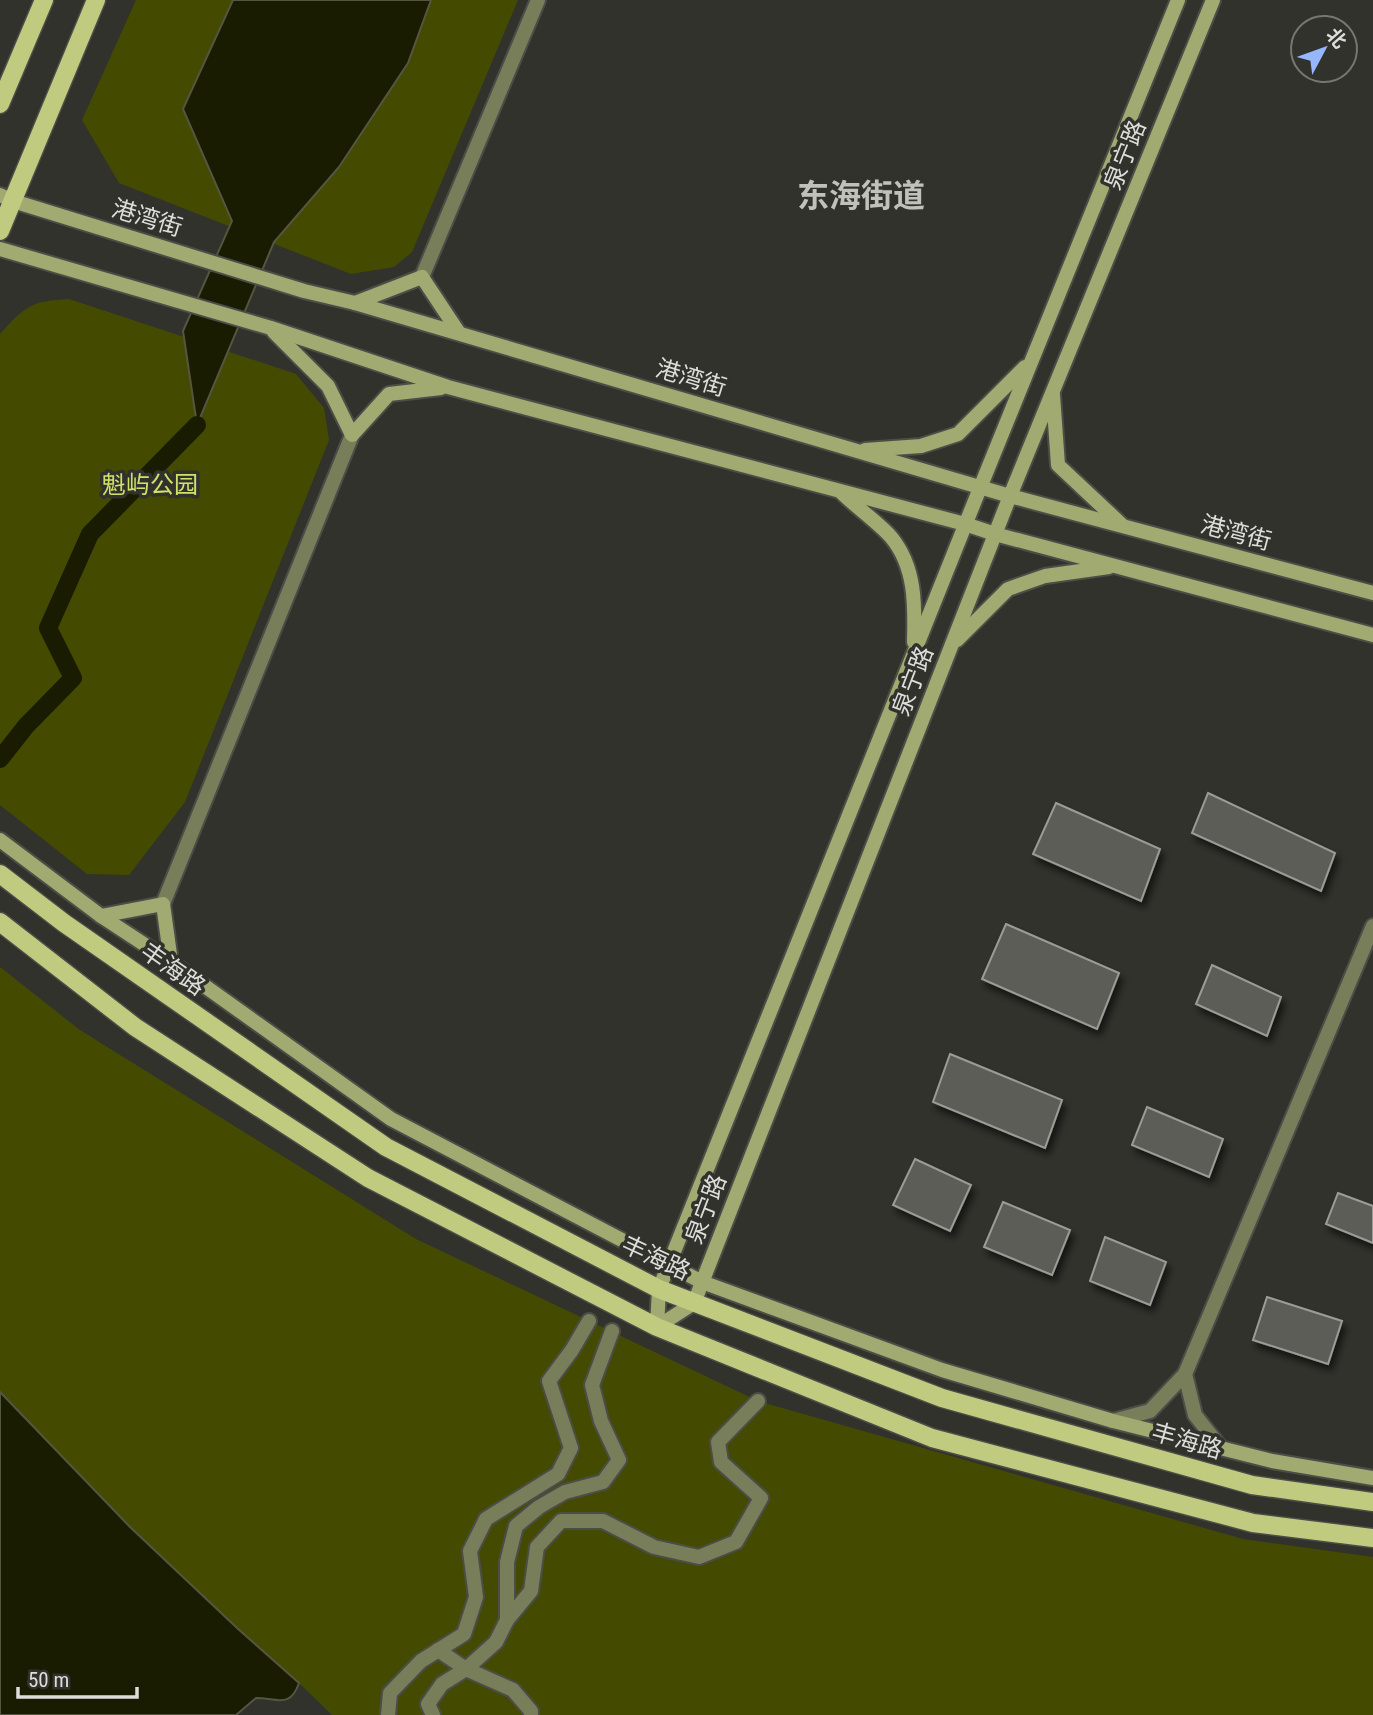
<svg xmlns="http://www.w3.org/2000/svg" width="1373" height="1715" font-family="'Roboto Condensed','Noto Sans SC',sans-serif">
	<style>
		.green { fill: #444b00 }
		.water { fill: #191c01; stroke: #545642; stroke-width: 2 }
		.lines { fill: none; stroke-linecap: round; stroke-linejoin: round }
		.canal { stroke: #191c01; stroke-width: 18 }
		.building { fill: #5c5d57; stroke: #9b9c96; stroke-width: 2; filter: url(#shadow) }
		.street-casing { stroke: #4d4d48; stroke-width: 18 }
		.secondary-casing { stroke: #4d4d48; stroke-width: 18 }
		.primary-casing { stroke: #4d4d48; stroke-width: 21 }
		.street { stroke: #787e5a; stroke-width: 14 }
		.secondary { stroke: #a1aa70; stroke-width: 14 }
		.primary { stroke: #c0cb7f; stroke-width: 18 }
		.labels { text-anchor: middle; stroke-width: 7; stroke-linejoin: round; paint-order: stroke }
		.street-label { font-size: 24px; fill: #ddddda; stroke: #31322c }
		.park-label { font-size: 24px; fill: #d1e168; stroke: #31322c }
		.district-label { font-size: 32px; font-weight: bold; fill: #bfc1ba; stroke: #31322c }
	</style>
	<defs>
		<filter id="shadow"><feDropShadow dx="3.5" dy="6" stdDeviation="3.5" flood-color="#0009"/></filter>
	</defs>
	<rect width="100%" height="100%" fill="#31322c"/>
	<!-- green -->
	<g class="green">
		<polygon points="136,0 518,0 412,252 394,267 351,274 119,183 82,120"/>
		<path d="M69,299L296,374L324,408L329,440L185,802L129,875L87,874L0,805V334C25,306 31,301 69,299Z"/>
		<polygon points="0,967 80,1030 416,1239 758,1401 1243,1539 1373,1557 1373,1715 332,1715 299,1683 237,1628 130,1527 0,1392"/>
	</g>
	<!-- water -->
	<g class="water">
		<polygon points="233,0 431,0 408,63 339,167 274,242 197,425 183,331 232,221 183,109"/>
		<path d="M0,1392L130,1527L237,1628L299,1683C290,1709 277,1698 256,1698L236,1715H0Z"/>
	</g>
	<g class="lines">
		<!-- canal -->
		<polyline class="canal" points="0,759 26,726 73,678 48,628 90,534 197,425"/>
	</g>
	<!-- building -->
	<g class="building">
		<polygon points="1208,793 1335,853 1321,891 1192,833"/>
		<polygon points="1056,803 1160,849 1141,901 1033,854"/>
		<polygon points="1006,924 1119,973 1097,1029 982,979"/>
		<polygon points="1212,965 1281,997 1267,1036 1196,1004"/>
		<polygon points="950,1054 1062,1100 1045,1148 933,1102"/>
		<polygon points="1147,1107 1223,1139 1209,1177 1132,1145"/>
		<polygon points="915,1159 971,1185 950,1231 893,1205"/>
		<polygon points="1338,1193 1373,1206 1373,1243 1326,1224"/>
		<polygon points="1003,1202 1070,1230 1052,1275 984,1247"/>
		<polygon points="1105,1237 1166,1262 1150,1305 1090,1281"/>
		<polygon points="1267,1297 1342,1321 1328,1364 1253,1340"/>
	</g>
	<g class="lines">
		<defs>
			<g id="street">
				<polyline points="422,277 538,0"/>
				<polyline points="163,904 352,435"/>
				<polyline points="1185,1374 1373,926"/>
				<polyline points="1113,1421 1150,1411 1185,1374 1195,1415 1221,1448"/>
				<polyline points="507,1620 531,1591 537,1547 561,1521 603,1521 654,1547 699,1557 736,1542 761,1498 721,1462 718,1442 758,1401"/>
				<polyline points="438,1650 466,1669 513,1690 531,1711 531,1715"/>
				<polyline points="388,1715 390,1693 421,1661 464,1634 476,1597 470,1551 486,1519 558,1474 571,1448 549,1381 572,1350 589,1321"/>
				<polyline points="433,1715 428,1704 442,1684 466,1669 496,1642 507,1620 507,1562 516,1526 539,1507 565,1492 603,1482 619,1460 601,1421 592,1385 612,1331"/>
			</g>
			<g id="secondary">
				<polyline points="0,195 13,201 304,291 355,303 1010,496 1373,593"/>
				<polyline points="0,249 271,328 448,387 965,524 995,534 1373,635"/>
				<polyline points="355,303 422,277 459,333"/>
				<polyline points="274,332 328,386 352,435 389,394 441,388"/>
				<polyline points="1053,395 1058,465 1122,525"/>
				<polyline points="865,450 921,446 958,434 1025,367"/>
				<path d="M842,493C856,507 879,523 891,537C916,567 915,606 914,642"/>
				<polyline points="957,640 1008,589 1045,576 1109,567"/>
				<polyline points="0,840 101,916 171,962 391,1119 702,1282 942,1370 1113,1421 1272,1461 1373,1478"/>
				<polyline points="101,916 163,904 171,962"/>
				<polyline points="657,1327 694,1303 1010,496 1213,0"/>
				<polyline points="657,1327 659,1289 980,488 1178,0"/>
			</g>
			<g id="primary">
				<polyline points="0,104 44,0"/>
				<polyline points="0,231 96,0"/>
				<polyline points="0,874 64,923 386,1147 659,1289 942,1398 1252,1485 1373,1502"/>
				<polyline points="0,922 135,1027 368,1178 657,1327 932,1438 1253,1523 1373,1538"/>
			</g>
		</defs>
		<!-- street casing -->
		<use href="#street" class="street-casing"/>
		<!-- secondary casing -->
		<use href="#secondary" class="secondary-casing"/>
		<!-- primary casing -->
		<use href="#primary" class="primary-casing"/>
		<!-- street -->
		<use href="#street" class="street"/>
		<!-- secondary -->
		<use href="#secondary" class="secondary"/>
		<!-- primary -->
		<use href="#primary" class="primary"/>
	</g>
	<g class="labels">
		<!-- street labels -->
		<g class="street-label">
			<text transform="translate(1125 155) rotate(-68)" y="8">泉宁路</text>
			<text transform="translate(147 218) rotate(17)" y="8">港湾街</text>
			<text transform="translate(691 378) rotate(17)" y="8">港湾街</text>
			<text transform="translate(1236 533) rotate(15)" y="8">港湾街</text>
			<text transform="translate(913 681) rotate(-69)" y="8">泉宁路</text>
			<text transform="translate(173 969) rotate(35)" y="8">丰海路</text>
			<text transform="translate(706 1209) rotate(-69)" y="8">泉宁路</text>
			<text transform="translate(656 1258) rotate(25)" y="8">丰海路</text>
			<text transform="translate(1187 1441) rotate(16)" y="8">丰海路</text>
		</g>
		<!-- park labels -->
		<g class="park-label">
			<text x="150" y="493">魁屿公园</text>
		</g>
		<!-- district labels -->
		<g class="district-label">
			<text x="861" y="207">东海街道</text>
		</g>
	</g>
	<!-- north arrow -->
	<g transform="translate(1324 49) rotate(49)"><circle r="33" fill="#31322c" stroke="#767672" stroke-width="2"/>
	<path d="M0-5L12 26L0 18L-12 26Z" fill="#96b6fd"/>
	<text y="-10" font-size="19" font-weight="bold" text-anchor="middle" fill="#ddddda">北</text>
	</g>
	<!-- scale -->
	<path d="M18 1687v10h119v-10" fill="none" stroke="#ddddda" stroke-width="3.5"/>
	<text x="28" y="1687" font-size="21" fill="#ddddda" stroke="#31322c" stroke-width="5" paint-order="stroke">50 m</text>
</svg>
